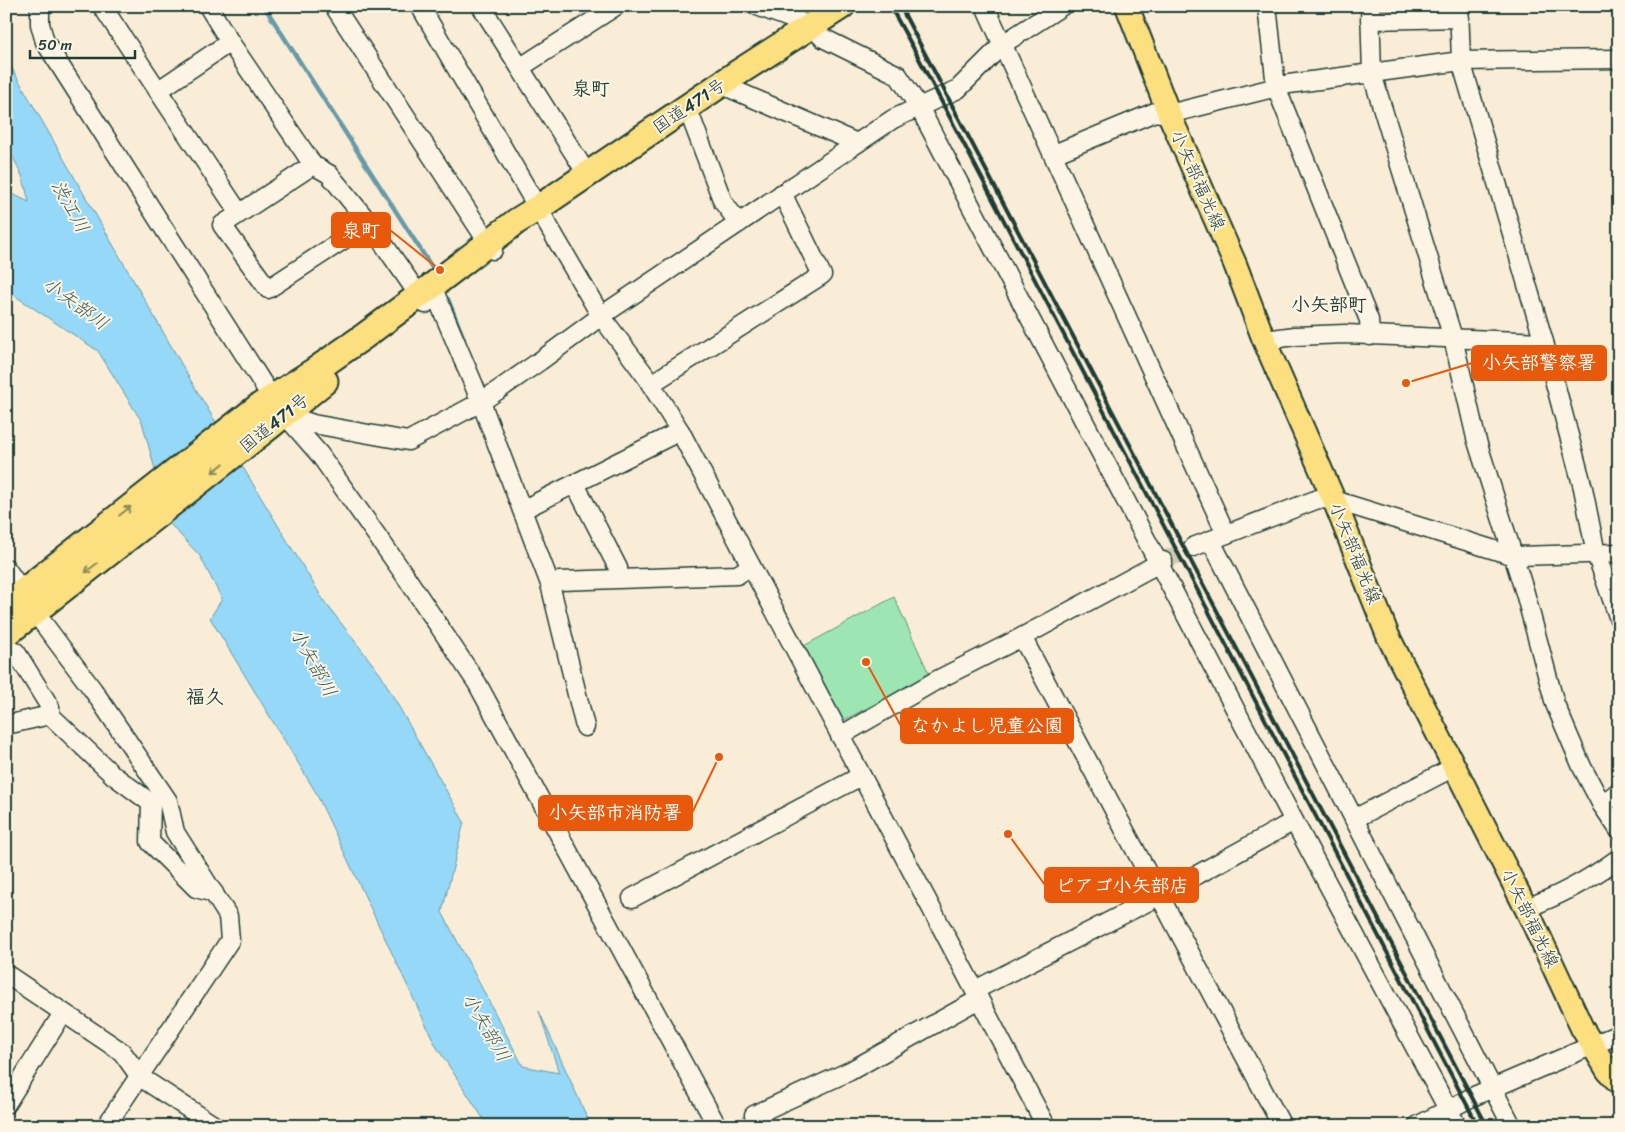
<svg xmlns="http://www.w3.org/2000/svg" width="1625" height="1132" font-family="Sriracha,'Klee One',sans-serif">
	<style>
		.green { fill: #9de6b4; stroke: #5e9274 }
		.water { fill: #95d8f7; stroke: #669aa9 }
		.lines { fill: none; stroke-linecap: round; stroke-linejoin: round }
		.stream { stroke: #669aa9; stroke-width: 4.5 }
		.minor-tunnel { stroke: #cecab6; stroke-width: 18; stroke-dasharray: 18 9; stroke-linecap: butt }
		.minor-casing { stroke: #1f3d34; stroke-width: 21 }
		.major-casing { stroke: #1f3d34; stroke-width: 26 }
		.highway-casing { stroke: #1f3d34; stroke-width: 29 }
		.minor { stroke: #fcf5e5; stroke-width: 18 }
		.major { stroke: #fce080; stroke-width: 22 }
		.highway { stroke: #fce080; stroke-width: 25 }
		.rail { stroke: #1f3d34; stroke-width: 4 }
		.oneway { stroke: #8e8e5a }
		.labels { text-anchor: middle; stroke-width: 4; stroke-linejoin: round; paint-order: stroke }
		.street-label { font-size: 18px; fill: #1f3d34; stroke: #fcf5e5 }
		.neighbourhood-label { font-size: 19px; font-weight: bold; fill: #1f3d34; stroke: #fcf5e5 }
		.water-label { font-size: 19px; font-style: italic; fill: #375c5b; stroke: #fcf5e5 }
		.leader { fill: none; stroke: #e8590c; stroke-width: 2 }
		.callout-dot { fill: #e8590c; stroke: #fcf5e5; stroke-width: 2 }
		.callout { fill: #e8590c; stroke: #e8590c; stroke-width: 2 }
		.callout-label { font-size: 19px; text-anchor: middle; font-weight: bold; fill: #fff }
	</style>
	<rect width="100%" height="100%" fill="#faedd7"/>
	<filter id="ink" filterUnits="userSpaceOnUse"><feTurbulence type="fractalNoise" baseFrequency=".02" numOctaves="2"/><feDisplacementMap in="SourceGraphic" scale="10" xChannelSelector="R" yChannelSelector="G"/><feConvolveMatrix kernelMatrix="1 2 1 2 8 2 1 2 1" color-interpolation-filters="sRGB"/></filter>
	<g filter="url(#ink)">
		<!-- green -->
		<polygon class="green" points="894,597 930,676 842,721 802,647"/>
		<!-- water -->
		<polygon class="water" points="6,58 194,386 268,509 324,601 381,675 464,822 442,912 523,1066 559,1073 539,1011 591,1126 488,1126 436,1046 315,791 210,618 222,599 200,556 170,524 142,422 98,351 6,290 6,191 29,202 23,178 6,142"/>
		<g class="lines">
			<!-- stream -->
			<g class="stream">
				<polyline points="264,6 433,269"/>
				<polyline points="448,299 464,339"/>
			</g>
			<!-- minor-tunnel -->
			<polyline class="minor-tunnel" points="1163,561 1193,547"/>
			<defs>
				<g id="minor">
					<polyline points="40,6 40,24 45,42 272,398"/>
					<polyline points="102,6 239,213"/>
					<polyline points="208,6 230,42 313,165 329,174 369,223 425,304"/>
					<polyline points="334,6 493,250"/>
					<polyline points="420,6 601,316 645,375 680,431 1046,1126"/>
					<polyline points="481,6 587,174"/>
					<polyline points="757,6 811,26 823,38 898,75 919,107 1294,821"/>
					<polyline points="985,6 1226,534"/>
					<polyline points="1267,6 1276,87 1369,320 1370,336"/>
					<polyline points="1370,6 1372,74 1453,338 1476,438 1525,593 1555,704 1582,767 1602,805 1619,830"/>
					<polyline points="1459,6 1461,61 1544,342 1583,488 1596,554 1619,619"/>
					<polyline points="1370,20 1460,18"/>
					<polyline points="521,67 616,6"/>
					<polyline points="720,84 857,143"/>
					<polyline points="159,90 230,42"/>
					<polyline points="687,107 723,202 739,223"/>
					<polyline points="1054,154 1155,112 1169,114 1289,84 1461,61 1619,59"/>
					<polyline points="313,165 222,225 268,289 369,223"/>
					<polyline points="432,286 481,402 550,584 585,727"/>
					<polyline points="1264,340 1295,336 1345,334 1544,342"/>
					<polyline points="651,384 822,275 782,193"/>
					<polyline points="284,414 313,424 408,441 481,402 540,361 601,316 893,119 958,89 1003,44 1062,6"/>
					<polyline points="286,416 320,455 404,574 477,683 717,1126"/>
					<polyline points="575,484 618,568 618,578"/>
					<polyline points="522,510 680,431"/>
					<polyline points="1211,541 1512,1126"/>
					<polyline points="1193,547 1318,499 1334,500 1514,556 1619,553"/>
					<polyline points="6,568 22,592"/>
					<polyline points="550,584 559,581 737,575 751,566"/>
					<polyline points="34,611 93,690 168,801 175,832 228,916 230,940 106,1126"/>
					<polyline points="1022,637 1282,1126"/>
					<polyline points="16,652 50,707 50,715 113,775 151,803 150,842 196,888 214,893"/>
					<polyline points="6,725 50,715"/>
					<polyline points="840,736 937,680 1022,637 1163,561"/>
					<polyline points="1602,805 1619,791"/>
					<polyline points="1354,819 1454,767"/>
					<polyline points="632,898 861,776"/>
					<path d="M1526,908C1560,896 1590,879 1619,858"/>
					<polyline points="6,974 122,1052 140,1077 215,1126"/>
					<polyline points="975,990 1159,896 1294,821 1457,1126"/>
					<polyline points="6,1104 63,1013"/>
					<polyline points="754,1115 850,1071 979,999"/>
					<polyline points="1417,1126 1472,1097 1619,1034"/>
				</g>
				<polyline id="major" points="1127,6 1169,114 1235,264 1264,340 1334,500 1388,636 1529,914 1582,1028 1608,1071 1619,1083"/>
				<g id="highway">
					<polyline points="6,605 258,407 314,371 363,337 440,280 517,221 538,208 736,74 842,6"/>
					<polyline points="6,634 270,426 325,381"/>
				</g>
			</defs>
			<!-- minor casing -->
			<use href="#minor" class="minor-casing"/>
			<!-- major casing -->
			<use href="#major" class="major-casing"/>
			<!-- highway casing -->
			<use href="#highway" class="highway-casing"/>
			<!-- minor -->
			<use href="#minor" class="minor"/>
			<!-- major -->
			<use href="#major" class="major"/>
			<!-- highway -->
			<use href="#highway" class="highway"/>
			<!-- rail -->
			<g class="rail">
				<polyline points="890,6 915,51 978,171 1478,1126"/>
				<polyline points="900,6 1487,1126"/>
			</g>
		</g>
		<!-- one-way arrows -->
		<defs><path id="oneway-shaft" d="M-6 0H5M1.5-3L5.5 0L1.5 3" fill="none" stroke-width="1.6" stroke-linecap="round" stroke-linejoin="round" transform="scale(1.25)"/></defs>
		<g class="oneway">
			<use href="#oneway-shaft" transform="translate(218 468) rotate(142)"/>
			<use href="#oneway-shaft" transform="translate(125 511) rotate(-38)"/>
			<use href="#oneway-shaft" transform="translate(91 568) rotate(142)"/>
		</g>
	</g>
	<g class="labels">
		<!-- street labels -->
		<g class="street-label">
			<text transform="translate(689 106) rotate(-34)" y="6">国道471号</text>
			<text transform="translate(1198 180) rotate(66)" y="6">小矢部福光線</text>
			<text transform="translate(274 423) rotate(-39)" y="6">国道471号</text>
			<text transform="translate(1355 553) rotate(68)" y="6">小矢部福光線</text>
			<text transform="translate(1530 918) rotate(64)" y="6">小矢部福光線</text>
		</g>
		<!-- neighbourhood labels -->
		<g class="neighbourhood-label">
			<text x="591" y="95">泉町</text>
			<text x="1329" y="311">小矢部町</text>
			<text x="205" y="703">福久</text>
		</g>
		<!-- water labels -->
		<g class="water-label">
			<text transform="translate(71 206) rotate(61)" y="7">渋江川</text>
			<text transform="translate(76 303) rotate(36)" y="7">小矢部川</text>
			<text transform="translate(314 662) rotate(61)" y="7">小矢部川</text>
			<text transform="translate(487 1027) rotate(60)" y="7">小矢部川</text>
		</g>
	</g>
	<!-- callouts -->
	<path class="leader" d="M440 270L390 230M1406 383L1472 363M866 662L901 726M719 757L692 813M1008 834L1045 885"/>
	<g class="callout-dot">
		<circle cx="440" cy="270" r="5"/>
		<circle cx="1406" cy="383" r="5"/>
		<circle cx="866" cy="662" r="5"/>
		<circle cx="719" cy="757" r="5"/>
		<circle cx="1008" cy="834" r="5"/>
	</g>
	<g class="callout">
		<rect x="332" y="213" width="58" height="34" rx="5"/>
		<rect x="1472" y="346" width="134" height="34" rx="5"/>
		<rect x="901" y="709" width="172" height="34" rx="5"/>
		<rect x="539" y="796" width="153" height="34" rx="5"/>
		<rect x="1045" y="868" width="153" height="34" rx="5"/>
	</g>
	<g class="callout-label">
		<text x="361" y="237">泉町</text>
		<text x="1539" y="369">小矢部警察署</text>
		<text x="987" y="732">なかよし児童公園</text>
		<text x="615" y="819">小矢部市消防署</text>
		<text x="1122" y="892">ピアゴ小矢部店</text>
	</g>
	<!-- margin -->
	<rect width="1625" height="1132" fill="none" stroke="#fcf5e5" stroke-width="25"/>
	<rect x="12" y="12" width="1600" height="1107" fill="none" stroke="#1f3d34" stroke-width="2" filter="url(#ink)"/>
	<!-- scale -->
	<path d="M30 50v8h105v-8" fill="none" stroke="#1f3d34" stroke-width="2.5"/>
	<text x="38" y="50" font-size="15" fill="#1f3d34" stroke="#fcf5e5" stroke-width="4" paint-order="stroke">50 m</text>
</svg>
